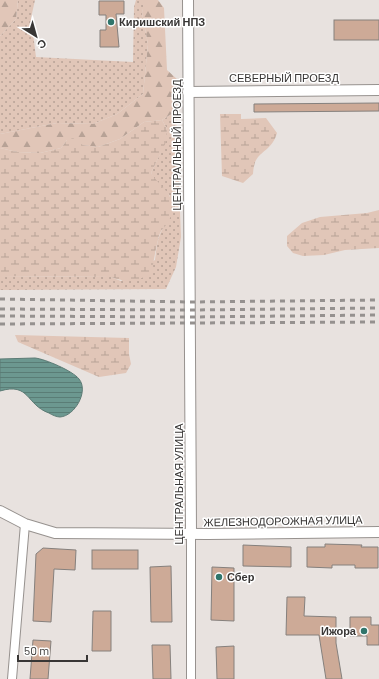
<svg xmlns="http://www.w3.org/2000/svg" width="379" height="679" font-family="Barlow,sans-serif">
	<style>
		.grass { fill: url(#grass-dots) }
		.forest { fill: url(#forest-firs) }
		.wetland { fill: url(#wetland-marsh) }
		.water { fill: url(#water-rules); stroke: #5c7b75 }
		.building { fill: #cdaa97; stroke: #85807d }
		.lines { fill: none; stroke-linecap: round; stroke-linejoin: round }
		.minor-casing { stroke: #97928f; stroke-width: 10 }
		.tertiary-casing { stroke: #97928f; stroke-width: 12 }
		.minor { stroke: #fff; stroke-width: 8 }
		.tertiary { stroke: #fff; stroke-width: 10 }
		.rail { stroke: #95918f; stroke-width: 3; stroke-dasharray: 5 5; stroke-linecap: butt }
		.poi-dot { fill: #30756b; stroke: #fff; stroke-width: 1.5 }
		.labels { text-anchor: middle; stroke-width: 3; stroke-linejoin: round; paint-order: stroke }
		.poi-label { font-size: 11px; font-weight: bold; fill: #383635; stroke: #fff; text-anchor: start }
		.street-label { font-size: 11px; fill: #383635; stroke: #fff }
	</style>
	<defs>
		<pattern id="grass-dots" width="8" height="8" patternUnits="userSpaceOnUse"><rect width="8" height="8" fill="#e1c6b8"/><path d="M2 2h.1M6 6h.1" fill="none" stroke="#b7a296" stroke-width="1.8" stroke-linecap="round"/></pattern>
		<pattern id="forest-firs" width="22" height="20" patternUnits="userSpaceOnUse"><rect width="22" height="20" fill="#e1c6b8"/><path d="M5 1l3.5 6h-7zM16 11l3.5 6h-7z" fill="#b7a296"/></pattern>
		<pattern id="wetland-marsh" width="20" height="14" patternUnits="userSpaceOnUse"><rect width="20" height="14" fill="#e1c6b8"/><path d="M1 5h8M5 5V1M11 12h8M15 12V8" fill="none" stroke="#b7a296"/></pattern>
		<pattern id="water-rules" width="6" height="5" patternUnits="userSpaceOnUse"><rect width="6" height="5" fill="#6c9890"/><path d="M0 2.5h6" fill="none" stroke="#5a7d76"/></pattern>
	</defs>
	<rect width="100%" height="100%" fill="#e8e2df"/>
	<!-- grass -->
	<g class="grass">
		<polygon points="18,0 35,0 31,18 36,57 133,62 134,7 136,0 145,0 142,13 148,44 143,94 117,114 93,124 57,123 0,134 0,36 16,19"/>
		<path d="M176,111L181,237L176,267L166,289L0,290V276L111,277L121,281L155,260C157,245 157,234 168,222L170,196L156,182L151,173L160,154L167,129L162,120Z"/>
	</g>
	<!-- forest -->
	<g class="forest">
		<polygon points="0,0 18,0 16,19 0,36"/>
		<polygon points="144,0 158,0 164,8 167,70 178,80 176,111 162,120 144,122 120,139 98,147 83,145 67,140 61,148 40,153 17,152 0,148 0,134 57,123 93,124 117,114 143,94 148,44 142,13"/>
	</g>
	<!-- wetland -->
	<g class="wetland">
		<path d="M220,114H241V119L266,118L277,133C276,136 275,139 273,142C264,155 254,153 253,174L243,183L222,176Z"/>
		<path d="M162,120L167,129L166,142L151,173C156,181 167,190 170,197C173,205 172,214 169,221C165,228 160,229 158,240C155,251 154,262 151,273C137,282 127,283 111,277L0,276V148L17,152L40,153L61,148L67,140L73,138L83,145L98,147L120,139L144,122Z"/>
		<polygon points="379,210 379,248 345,250 324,255 303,256 293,253 287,246 287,236 302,223 320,217 367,213"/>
		<polygon points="15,335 129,338 129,354 131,364 126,373 99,377 18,342"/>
	</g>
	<!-- water -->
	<path class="water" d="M35,358C45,359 73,371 79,379C89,391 75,416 60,417C57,417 52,415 49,413C26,405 30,382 0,391V359Z"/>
	<!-- building -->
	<g class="building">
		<polygon points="99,1 124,1 124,14 116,14 119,47 100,47 100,30 106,30 106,15 99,15"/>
		<rect x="334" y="20" width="45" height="20"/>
		<polygon points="379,103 379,111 254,112 254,104"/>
		<polygon points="325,544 362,545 361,547 378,547 378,568 355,568 355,565 332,565 332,568 307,567 307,547 325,547"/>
		<polygon points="243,545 291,547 291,567 243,566"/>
		<polygon points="43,548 76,550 75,570 54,569 51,622 33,621 36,554"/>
		<rect x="92" y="550" width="46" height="19"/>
		<polygon points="171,566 172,622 151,622 150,567"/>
		<polygon points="212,567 234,568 234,621 211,620"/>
		<polygon points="287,597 305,597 304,616 336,617 336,643 342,679 326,679 319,635 286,635"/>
		<polygon points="93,611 111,611 111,651 92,651"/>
		<polygon points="350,617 371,617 371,625 379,625 379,645 367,645 367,636 350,636"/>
		<polygon points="33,640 51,641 48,679 30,679"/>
		<polygon points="152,645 170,645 171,679 153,679"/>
		<polygon points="234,646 234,679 217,679 216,647"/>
	</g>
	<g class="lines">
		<defs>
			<g id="minor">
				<polyline points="191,533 191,679"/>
				<polyline points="12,679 25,524"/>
			</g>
			<g id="tertiary">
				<polyline points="188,0 191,533"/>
				<polyline points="188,92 379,90"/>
				<polyline points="0,511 25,524 55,533 208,534 379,532"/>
			</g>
		</defs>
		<!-- minor casing -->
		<use href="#minor" class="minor-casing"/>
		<!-- tertiary casing -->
		<use href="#tertiary" class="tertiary-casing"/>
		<!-- minor -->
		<use href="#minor" class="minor"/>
		<!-- tertiary -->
		<use href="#tertiary" class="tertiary"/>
		<!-- rail -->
		<g class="rail">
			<polyline points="0,299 190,302 379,300"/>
			<polyline points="0,309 190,310 379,308"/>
			<polyline points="0,316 190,317 379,315"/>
			<polyline points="0,324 379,322"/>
		</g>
	</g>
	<!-- markers -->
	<g class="poi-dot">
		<circle cx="111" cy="22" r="4"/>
		<circle cx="219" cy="577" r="4"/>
		<circle cx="364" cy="631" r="4"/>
	</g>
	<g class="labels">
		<!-- poi labels -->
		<g class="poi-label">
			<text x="119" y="26">Киришский НПЗ</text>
			<text x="227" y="581">Сбер</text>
			<text x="356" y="635" text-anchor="end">Ижора</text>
		</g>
		<!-- street labels -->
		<g class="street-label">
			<text x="284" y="82">СЕВЕРНЫЙ ПРОЕЗД</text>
			<text transform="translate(177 145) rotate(-90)" y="4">ЦЕНТРАЛЬНЫЙ ПРОЕЗД</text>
			<text transform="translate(179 484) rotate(-90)" y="4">ЦЕНТРАЛЬНАЯ УЛИЦА</text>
			<text transform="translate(283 521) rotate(-1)" y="4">ЖЕЛЕЗНОДОРОЖНАЯ УЛИЦА</text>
		</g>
	</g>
	<!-- north arrow -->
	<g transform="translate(36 36) rotate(143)" stroke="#ffffff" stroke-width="3" paint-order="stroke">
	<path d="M0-3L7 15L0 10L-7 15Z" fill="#383635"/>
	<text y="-6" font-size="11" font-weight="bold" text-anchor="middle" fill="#383635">С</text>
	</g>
	<!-- scale -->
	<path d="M18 655v6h69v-6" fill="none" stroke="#383635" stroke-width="2"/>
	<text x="24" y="655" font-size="12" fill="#383635" stroke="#ffffff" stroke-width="3" paint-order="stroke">50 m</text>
</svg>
